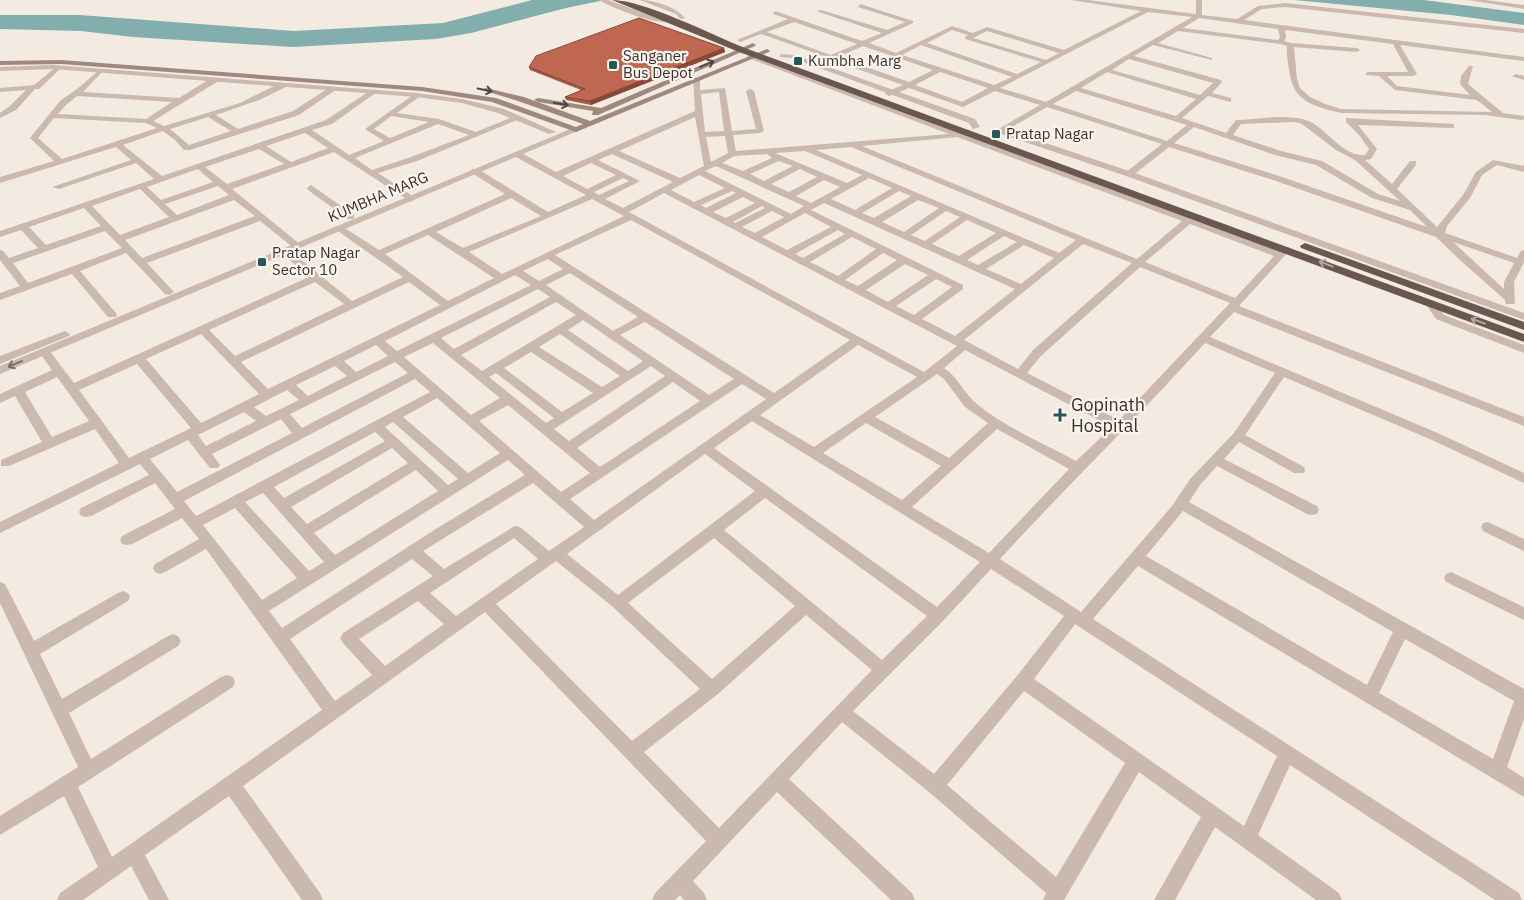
<svg xmlns="http://www.w3.org/2000/svg" width="1524" height="900" font-family="'IBM Plex Sans',sans-serif">
	<style>
		.water { fill: #82afae }
		.lines { fill: none; stroke-linecap: round; stroke-linejoin: round }
		.minor { fill: #cbb9ae; fill-rule: evenodd }
		.tertiary { fill: #cbb9ae; fill-rule: evenodd }
		.secondary { fill: #9f897f; fill-rule: evenodd }
		.trunk { fill: #6a5850; fill-rule: evenodd }
		.wall { fill: #a55947 }
		.shaded-wall { fill: #864839 }
		.building { fill: #c06752; stroke: #864839 }
		.oneway { stroke: #534641 }
		.oneway2 { stroke: #b2a69f }
		.oneway3 { stroke: #7b6d66 }
		.poi-dot { fill: #23595a; stroke: #faf4ee; stroke-width: 2 }
		.labels { text-anchor: middle; stroke-width: 4.5; stroke-linejoin: round; paint-order: stroke }
		.far-poi-label { font-size: 15px; fill: #3a2f2c; stroke: #faf4ee; text-anchor: start }
		.far-street-label { font-size: 15px; fill: #3a2f2c; stroke: #faf4ee }
		.poi-label { font-size: 18px; fill: #3a2f2c; stroke: #faf4ee; text-anchor: start }
	</style>
	<rect width="100%" height="100%" fill="#f3eae2"/>
	<!-- water -->
	<g class="water">
		<polygon points="532,0 605,0 566,8 471,33 436,39 293,47 133,37 81,31 0,29 0,15 80,15 294,31 443,23"/>
		<polygon points="1294,0 1424,0 1524,13 1524,25 1451,15"/>
	</g>
	<g class="lines">
		<!-- minor -->
		<g class="minor">
			<path d="M599,0H608L657,18L676,21C663,28 611,8 599,0Z"/>
			<path d="M640,0C654,0 676,7 685,18L680,19L676,14Z"/>
			<path d="M1071,0H1088L1196,14V0H1202V15L1237,19L1258,6L1285,3L1524,29V33L1285,7L1262,9L1244,20L1524,57V61L1400,45L1417,74L1413,76H1387L1397,86L1470,95L1460,84L1461,76L1469,66H1473L1468,84L1503,113L1524,116V119L1521,120L1485,115L1341,113C1313,106 1293,102 1289,70C1288,62 1286,54 1287,46L1280,44L1178,31L1158,43L1212,58V60L1153,45L1134,56L1221,80L1222,82L1212,93L1231,98V102L1208,96L1182,118L1226,133L1236,120H1239C1259,119 1286,114 1306,120C1326,126 1341,157 1365,155L1369,149L1360,136L1346,122V118L1454,124V128H1451L1358,125L1377,149L1371,159L1365,160L1392,184L1410,161H1416V165L1397,189L1437,227L1463,195L1476,172L1493,160L1524,166V172L1497,165L1482,175L1470,198L1447,226L1445,233L1517,258L1521,251L1524,250V262L1514,282L1515,302L1514,304H1506L1505,300L1461,261L1436,237L1273,180L1169,147L1132,176H1126V172L1162,144L1047,107L996,136L992,134L993,132L1040,105L995,91L963,107L909,88L889,96L885,94L886,92L903,85L832,60L814,67H810V65L826,57L761,34L740,42L737,40L788,19L773,14L775,11L862,41L882,33L816,11L821,10L887,30L905,22L858,7L860,4L913,21V23L869,43L896,53L952,26L973,33L987,27L1064,50L1141,11ZM1148,12L1192,17L1046,102L1000,88ZM1199,18L1278,29L1280,37L1278,40L1183,28ZM794,22L857,44L831,55L767,32ZM952,30L968,35L965,37V39L1041,62L1017,74L927,43ZM1285,30L1393,44L1408,72H1368L1366,73V75L1379,76L1395,90L1477,100L1492,112L1341,109L1325,104L1310,97L1300,88L1297,79L1294,47L1357,52L1360,50L1357,48L1291,43L1284,41L1286,37ZM987,31L1059,53L1046,60L973,38ZM921,45L1012,77L994,85L902,55ZM863,46L933,70L909,82L838,57ZM1129,59L1213,83L1200,95L1112,70ZM940,72L988,88L962,102L915,85ZM1107,72L1196,99L1176,116L1081,88ZM1076,91L1174,121L1187,125L1167,141L1053,104ZM1295,122L1302,124L1336,150L1355,160L1400,201L1378,194L1322,161L1281,151L1233,135L1241,124ZM1194,127L1275,155L1316,165L1372,198L1410,210L1427,227L1279,176L1174,143ZM1453,242L1514,263L1504,282V289Z"/>
			<polygon points="1468,0 1485,0 1524,5 1524,9"/>
			<path d="M750,55L1279,251L1283,247H1289V251L1239,306L1524,417V426L1234,312L1210,337L1440,434L1524,473V483L1432,440L1284,377L1245,435L1304,467L1305,470L1304,473H1294L1239,442L1224,459L1317,506L1319,510L1317,514L1312,515L1307,514L1217,466L1200,485L1189,502L1524,689V719L1507,767L1524,778V797L1138,566L1093,619L1519,893L1522,900H1495L1290,765L1258,835L1339,893L1342,900H1316L1215,827L1175,900H1154L1201,817L1139,772L1064,900H1043L1046,893L929,792L842,722L789,779L912,893L915,900H891L777,792L693,881L704,893L707,900H684L680,895L675,900H652L655,893L706,841L485,612L243,786L320,893L323,900H302L229,796L145,855L169,900H149L131,866L83,900H57L60,893L98,867L64,796L0,835V816L78,767L0,603V582L5,584L34,641L118,593L123,591L128,593L130,597L128,601L40,654L62,699L168,636L173,634L178,636L181,641L178,646L69,713L91,759L221,677L227,675L233,677L235,682L233,687L78,787L112,857L322,710L206,549L165,572L160,574L155,572L153,568L155,564L199,539L182,518L132,544L127,545L122,544L120,540L122,536L175,509L155,483L91,516L86,517L81,516L79,512L81,508L149,475L140,464L0,533V522L119,463L95,429L9,466H1V460L42,442L15,396L0,403V394L52,370L39,352L41,350H49L74,383L309,277L283,254V250H289L352,301L403,277L335,229L337,227H343L379,250L505,194L472,173V169H478L548,212L586,195L514,156V152H520L556,172L695,111L693,77L700,79V90L725,88L732,131L756,129L746,91L750,89L754,91L764,131L760,133L733,135L736,151L949,134L748,58V56ZM719,92L724,131L705,132L701,94ZM695,117L704,166L680,178L619,151ZM725,136L728,153L711,162L706,137ZM957,137L1182,221L1137,259L862,146ZM851,147L1076,240L1059,253L816,150ZM805,151L862,175L847,183L775,153ZM612,154L673,182L623,208L605,199L640,181L598,160ZM767,154L772,158L743,171L722,163L734,156ZM779,161L793,166L764,181L750,174ZM591,163L616,175L587,189L563,176ZM716,166L804,206L791,214L705,171ZM800,169L817,177L789,192L771,184ZM699,175L725,188L694,202L671,190ZM623,178L629,181L599,195L594,192ZM869,178L892,188L855,210L831,199ZM824,180L840,187L811,203L796,196ZM732,191L736,193L706,208L701,205ZM899,191L911,196L874,218L862,213ZM664,193L957,346L924,372L629,212ZM743,197L755,203L726,218L713,212ZM511,198L541,216L463,248L436,232ZM592,199L624,216L502,274L469,252ZM918,200L939,208L904,232L882,222ZM824,203L1015,289L955,336L922,319L963,289V285L811,210ZM762,206L765,208L735,223L733,222ZM772,211L784,217L755,233L742,227ZM946,211L960,217L925,241L911,235ZM805,213L831,227L787,250L762,237ZM631,220L850,340L774,393L555,255ZM967,220L996,233L959,256L932,244ZM1190,224L1274,256L1235,298L1145,262ZM838,230L845,234L803,258L795,254ZM428,235L494,278L448,301L385,254ZM1004,236L1017,242L978,265L967,260ZM852,237L876,249L838,276L810,262ZM1083,244L1132,263L1033,350L1018,369L964,340ZM1024,245L1054,258L1021,284L986,269ZM883,253L897,260L858,286L845,280ZM548,259L563,269L539,281L523,271ZM905,264L928,275L888,302L866,290ZM1140,267L1230,303L1119,420L1027,373L1041,356ZM570,273L638,317L613,331L546,285ZM515,275L531,285L397,351L385,341ZM936,279L952,287L914,315L896,306ZM315,282L344,304L235,356L209,330ZM409,282L440,305L268,389L241,362ZM538,289L550,297L454,349L441,338ZM556,302L576,315L482,371L461,355ZM583,320L643,361L628,371L568,330ZM645,322L734,379L709,395L620,335ZM201,334L259,394L201,423L146,359ZM560,334L620,376L602,387L539,347ZM433,343L500,398L471,415L404,357ZM1205,343L1275,373L1234,433L1190,479L1172,506L1081,612L1000,559C1067,486 1138,417 1205,343ZM376,345L388,356L356,372L344,361ZM858,345L917,377L814,447L760,415ZM965,350L1112,427L1076,461C1044,444 1007,428 978,405C964,394 958,377 944,368ZM531,352L593,393L562,412L504,368ZM395,362L408,373L302,428L290,414ZM137,364L191,428L129,458L79,390ZM335,366L347,376L308,396L296,385ZM651,366L665,376L569,441L554,429ZM496,373L554,418L546,423L489,377ZM937,374L944,379L965,407L988,423L949,458L875,417ZM57,377L89,421L52,437L25,392ZM415,379L430,392L196,516L184,501ZM673,382L700,401L600,467L577,448ZM742,384L766,399L594,520L570,499ZM287,390L299,400L266,416L254,407ZM437,398L500,453L468,473L403,417ZM508,405L590,473L561,492L479,421ZM244,412L256,421L206,446L198,435ZM281,419L292,433L177,492L150,459L188,440L210,468H218L220,465L212,454ZM752,421L980,562L937,607L714,448ZM393,422L458,479L448,485L385,427ZM866,423L941,466L902,500L823,453ZM997,429L1069,469L989,553L912,507ZM375,432L385,441L284,498L274,487ZM392,448L408,463L307,524L291,507ZM705,454L755,491L618,595L567,554ZM508,460L525,475L439,527L282,628L269,611ZM416,470L438,491L335,555L314,533ZM533,483L584,527L549,551L520,527L515,526L444,569L423,551ZM263,493L324,562L309,571L245,502ZM765,498L927,616L882,660L724,530ZM235,508L297,578L262,600L203,525ZM1183,511L1393,632L1367,685L1146,556ZM514,538L538,559L456,616L430,593ZM714,538L795,606L712,679L628,603ZM412,559L433,576L343,633L340,638L343,643L372,675L335,701L290,639ZM556,561L613,607L700,689L632,741L496,604ZM991,569L1064,616L1017,676L934,774L853,711L943,621ZM418,601L444,624L385,666L359,639ZM806,615L872,670L719,828L644,752L718,694ZM1075,624L1277,756L1244,826L1034,679ZM1405,639L1514,701L1493,759L1379,693ZM1024,691L1125,763L1056,877L947,785Z"/>
			<polygon points="56,67 61,68 39,89 35,89 16,110 0,118 0,113 10,106 26,90 0,92 0,88 34,85"/>
			<path d="M100,69L103,71L102,72L83,92L179,98L211,78H217V82L153,121L164,126L240,103L280,83H286V87L259,100L216,115L238,129L293,111L330,87L337,89L299,115L190,150H184L175,140L163,131L123,145L162,176L326,120L371,90L375,92L374,94L332,124L312,130L349,155L384,141L365,129L416,93L420,95L419,97L397,113L439,119L476,132L515,116L522,118L417,161L378,173L414,197L415,199L411,202L334,152L232,189L301,245V249H295L260,221L147,263L174,292L169,295L165,294L126,253L80,271L116,313L117,315L116,317H108L72,274L0,300V293L20,286L0,260V250L3,251L9,258L38,248L21,230L0,237V231L154,179L136,163L59,189L52,187L131,160L116,147L0,183V177L54,161L30,138L60,101L81,86ZM77,96L172,102L146,119L58,114L66,105ZM391,116L429,122L390,138L374,129ZM208,117L231,131L189,145L170,129ZM54,118L146,123L157,128L62,159L38,138ZM438,124L469,135L411,157L372,170L355,158ZM305,133L328,148L291,162L266,146ZM259,149L284,164L227,184L205,167ZM198,169L213,182L161,200L147,187ZM218,186L229,195L177,215L165,204ZM140,189L169,217L120,235L92,206ZM234,200L255,216L142,258L125,240ZM84,208L101,226L46,245L29,227ZM105,231L122,248L28,283L13,263Z"/>
			<polygon points="1516,74 1524,76 1524,80 1514,77 1512,76"/>
			<polygon points="311,185 354,215 354,219 348,219 308,190 307,188"/>
			<polygon points="1430,300 1434,301 1444,315 1524,345 1524,353 1436,319 1425,303"/>
			<polygon points="1488,522 1524,539 1524,551 1483,531 1481,527 1483,523"/>
			<polygon points="1451,572 1524,607 1524,620 1446,582 1444,578 1446,574"/>
		</g>
		<!-- tertiary -->
		<g class="tertiary">
			<polygon points="782,54 795,55 975,119 980,127 973,129 969,123 792,58 780,57 780,55"/>
			<polygon points="53,65 416,93 462,99 504,109 556,132 549,134 498,113 462,103 416,97 53,69 0,71 0,67"/>
			<polygon points="573,128 580,130 0,374 0,366"/>
			<polygon points="998,129 1004,129 1132,172 1524,313 1524,320 1126,176 998,133"/>
			<polygon points="65,331 70,334 69,336 0,364 0,356"/>
		</g>
		<!-- secondary -->
		<g class="secondary">
			<polygon points="753,43 756,45 755,46 598,115 592,115 593,111 538,102 534,100 538,98 601,108"/>
			<polygon points="767,49 770,51 769,52 576,132 492,102 422,91 61,64 0,65 0,61 61,60 422,87 496,98 576,127 583,124 518,101 482,90 486,88 524,97 590,121"/>
		</g>
		<!-- trunk -->
		<g class="trunk">
			<path d="M612,0C644,0 712,35 745,48L1524,334V342L739,52Z"/>
			<polygon points="1305,243 1524,322 1524,330 1301,248 1300,246"/>
		</g>
	</g>
	<!-- wall -->
	<polygon class="wall" points="724,48 725,52 591,105 566,100 565,97 581,90 530,70 529,67"/>
	<!-- shaded-wall -->
	<polygon class="shaded-wall" points="724,48 725,52 591,105 590,101"/>
	<!-- building -->
	<polygon class="building" points="639,18 724,48 590,101 565,97 585,89 529,67 536,56"/>
	<!-- one-way arrows -->
	<defs><path id="oneway-shaft" d="M-6 0H5M1.5-3L5.5 0L1.5 3" fill="none" stroke-width="1.6" stroke-linecap="round" stroke-linejoin="round" transform="scale(1.25)"/></defs>
	<g class="oneway">
		<use href="#oneway-shaft" transform="translate(707 64) rotate(-23)"/>
		<use href="#oneway-shaft" transform="translate(485 90) rotate(11)"/>
		<use href="#oneway-shaft" transform="translate(561 104) rotate(10)"/>
	</g>
	<g class="oneway2">
		<use href="#oneway-shaft" transform="translate(1326 264) rotate(-159)"/>
		<use href="#oneway-shaft" transform="translate(1478 321) rotate(-160)"/>
	</g>
	<use class="oneway3" href="#oneway-shaft" transform="translate(15 364) rotate(157)"/>
	<!-- markers -->
	<g class="poi-dot">
		<rect x="793" y="56" width="10" height="10" rx="2.5"/>
		<rect x="608" y="60" width="10" height="10" rx="2.5"/>
		<rect x="991" y="129" width="10" height="10" rx="2.5"/>
		<rect x="257" y="257" width="10" height="10" rx="2.5"/>
		<path d="M1057.5 407.5h5v5h5v5h-5v5h-5v-5h-5v-5h5z"/>
	</g>
	<g class="labels">
		<!-- far-poi labels -->
		<g class="far-poi-label">
			<text x="623" y="61">Sanganer<tspan x="623" dy="17">Bus Depot</tspan></text>
			<text x="808" y="66">Kumbha Marg</text>
			<text x="1006" y="139">Pratap Nagar</text>
			<text x="272" y="258">Pratap Nagar<tspan x="272" dy="17">Sector 10</tspan></text>
		</g>
		<!-- far-street labels -->
		<g class="far-street-label">
			<text transform="translate(378 197) rotate(-23)" y="5">KUMBHA MARG</text>
		</g>
		<!-- poi labels -->
		<g class="poi-label">
			<text x="1071" y="411">Gopinath<tspan x="1071" dy="21">Hospital</tspan></text>
		</g>
	</g>
</svg>
